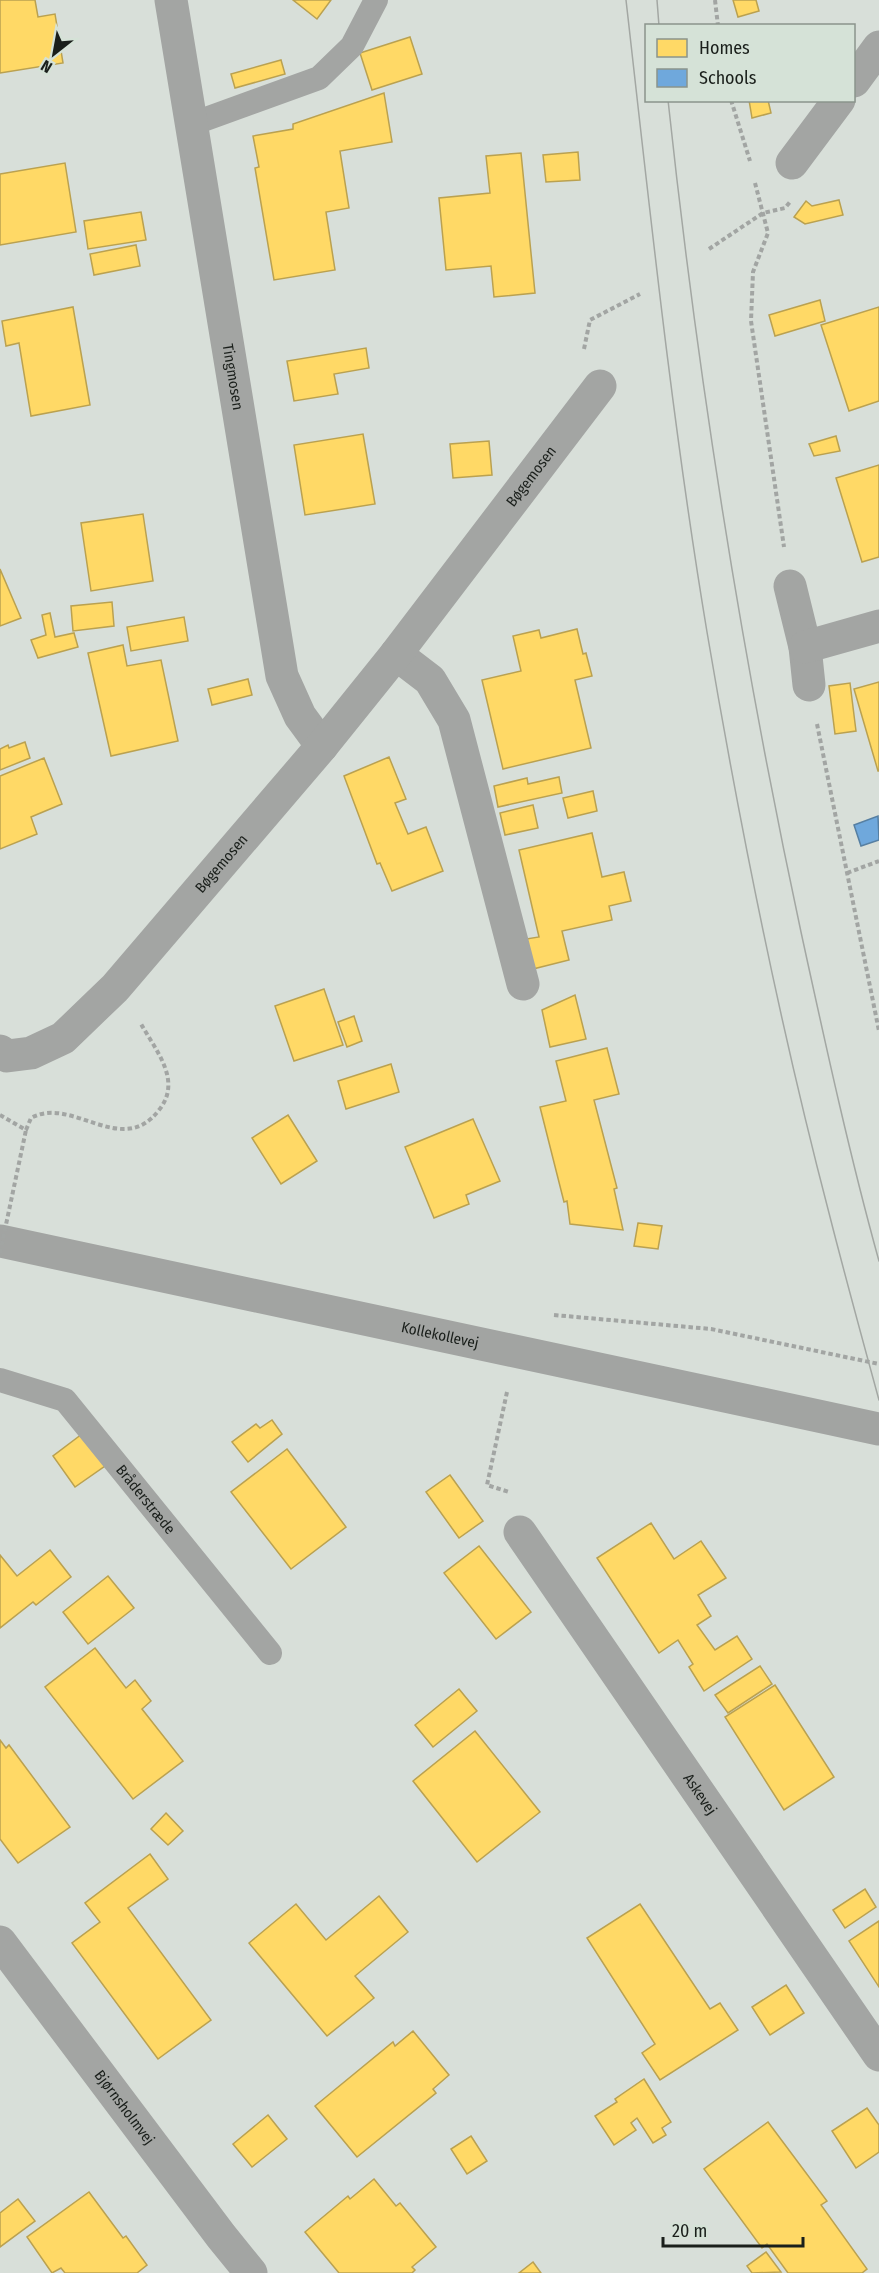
<svg xmlns="http://www.w3.org/2000/svg" width="879" height="2273" font-family="'Fira Sans Condensed',sans-serif">
	<style>
		.homes { fill: #ffd966; stroke: #baa150; stroke-width: 1.5 }
		.schools { fill: #6fa8dc; stroke: #567fa2; stroke-width: 1.5 }
		.lines { fill: none; stroke-linecap: round; stroke-linejoin: round }
		.path { stroke: #a2a5a3; stroke-width: 4; stroke-dasharray: 4.5 3; stroke-linecap: butt }
		.lane { stroke: #a3a5a3; stroke-width: 24 }
		.street { stroke: #a3a5a3; stroke-width: 33 }
		.secondary { stroke: #a2a4a2; stroke-width: 33 }
		.tram { stroke: #a3a7a3; stroke-width: 1.5 }
		.path-bridge { stroke: #a2a5a3; stroke-width: 4; stroke-dasharray: 4.5 3; stroke-linecap: butt }
		.labels { text-anchor: middle; stroke-width: 6; stroke-linejoin: round; paint-order: stroke }
		.street-label { font-size: 15px; fill: #1a1f1b; stroke: #d5e2d7 }
	</style>
	<rect width="100%" height="100%" fill="#d8dfd9"/>
	<!-- homes -->
	<g class="homes">
		<polygon points="0,0 35,0 38,17 55,14 63,63 0,73"/>
		<polygon points="293,0 331,0 317,19"/>
		<polygon points="733,0 756,0 759,11 738,17"/>
		<polygon points="410,37 422,74 372,90 360,53"/>
		<polygon points="281,60 285,74 235,88 231,74"/>
		<polygon points="384,93 392,142 340,151 349,208 326,212 335,270 274,280 255,168 259,167 253,136 293,129 293,124"/>
		<polygon points="749,100 768,100 771,113 752,118"/>
		<polygon points="578,152 580,180 546,182 543,155"/>
		<polygon points="521,153 535,293 494,297 491,266 446,270 439,198 490,193 486,156"/>
		<polygon points="65,163 76,232 0,245 0,174"/>
		<polygon points="839,200 843,215 805,224 794,217 806,201 812,206"/>
		<polygon points="141,212 146,240 88,249 84,221"/>
		<polygon points="136,245 140,266 94,275 90,254"/>
		<polygon points="820,300 825,321 775,336 769,315"/>
		<polygon points="73,307 90,405 31,416 19,343 6,346 2,321"/>
		<polygon points="879,307 879,401 849,411 821,325"/>
		<polygon points="366,348 369,368 334,374 338,394 294,401 287,361"/>
		<polygon points="363,434 375,504 305,515 294,445"/>
		<polygon points="836,436 840,451 814,456 809,444"/>
		<polygon points="489,441 492,475 453,478 450,444"/>
		<polygon points="879,465 879,557 862,562 836,478"/>
		<polygon points="143,514 153,581 91,591 81,523"/>
		<polygon points="0,569 21,618 0,626"/>
		<polygon points="112,602 114,626 73,631 71,606"/>
		<polygon points="50,613 55,637 74,633 78,647 38,658 31,640 46,635 42,615"/>
		<polygon points="184,617 188,641 131,651 127,627"/>
		<polygon points="577,629 583,654 586,653 592,676 575,680 591,748 503,769 482,680 521,671 513,636 539,630 541,638"/>
		<polygon points="123,645 127,666 161,660 178,741 111,756 88,653"/>
		<polygon points="248,679 252,695 212,705 208,689"/>
		<polygon points="879,682 879,771 878,771 854,689"/>
		<polygon points="850,683 856,731 835,734 829,686"/>
		<polygon points="25,742 30,758 0,770 0,749 8,745 9,748"/>
		<polygon points="389,757 406,799 395,803 408,834 426,827 443,871 392,891 380,863 377,864 344,776"/>
		<polygon points="44,758 62,804 31,817 37,834 0,849 0,776"/>
		<polygon points="559,777 562,793 498,807 494,786 527,778 528,784"/>
		<polygon points="593,791 597,811 568,818 563,798"/>
		<polygon points="533,805 538,828 505,835 500,813"/>
		<polygon points="592,833 602,877 624,872 631,901 609,906 612,920 562,931 569,960 533,969 526,939 539,937 519,850"/>
		<polygon points="324,989 343,1045 294,1061 275,1006"/>
		<polygon points="575,995 586,1039 550,1047 542,1010"/>
		<polygon points="354,1016 362,1041 347,1047 338,1022"/>
		<polygon points="607,1048 619,1094 594,1100 617,1188 614,1189 623,1230 570,1224 567,1201 564,1202 540,1107 566,1101 556,1061"/>
		<polygon points="391,1064 399,1092 346,1109 338,1081"/>
		<polygon points="288,1115 317,1161 281,1184 252,1138"/>
		<polygon points="473,1119 500,1181 466,1195 469,1204 434,1218 405,1147"/>
		<polygon points="638,1223 662,1226 658,1249 634,1246"/>
		<polygon points="272,1420 282,1434 248,1462 232,1442 256,1424 260,1428"/>
		<polygon points="82,1434 105,1466 75,1487 53,1456"/>
		<polygon points="287,1449 346,1527 291,1569 231,1492"/>
		<polygon points="450,1475 483,1521 459,1538 426,1492"/>
		<polygon points="651,1523 674,1559 701,1541 726,1578 698,1595 711,1616 697,1625 715,1650 737,1636 752,1659 704,1691 689,1667 693,1664 678,1640 659,1653 597,1558"/>
		<polygon points="479,1546 531,1612 496,1639 444,1573"/>
		<polygon points="50,1550 71,1577 36,1605 33,1602 0,1628 0,1555 17,1576"/>
		<polygon points="108,1576 134,1608 88,1644 63,1612"/>
		<polygon points="95,1648 126,1688 135,1680 151,1701 142,1709 183,1761 133,1799 45,1687"/>
		<polygon points="760,1666 772,1684 728,1713 715,1695"/>
		<polygon points="775,1685 834,1777 784,1810 725,1717"/>
		<polygon points="459,1689 477,1711 433,1747 415,1725"/>
		<polygon points="475,1731 540,1812 477,1862 413,1781"/>
		<polygon points="0,1740 6,1748 9,1745 70,1827 18,1863 0,1839"/>
		<polygon points="166,1813 183,1831 168,1845 151,1829"/>
		<polygon points="150,1854 168,1879 128,1908 211,2020 158,2059 72,1943 100,1922 85,1903"/>
		<polygon points="865,1889 876,1907 845,1928 833,1910"/>
		<polygon points="379,1896 408,1932 355,1976 374,1998 327,2036 249,1943 296,1904 326,1940"/>
		<polygon points="640,1904 710,2009 720,2003 738,2030 660,2080 642,2053 655,2044 587,1938"/>
		<polygon points="879,1921 879,1987 849,1941"/>
		<polygon points="786,1985 804,2013 770,2035 752,2007"/>
		<polygon points="413,2031 449,2075 433,2089 436,2093 357,2157 315,2106 393,2042 395,2046"/>
		<polygon points="644,2079 671,2122 662,2128 666,2135 653,2143 637,2118 631,2123 636,2130 614,2145 595,2116 617,2102 615,2099"/>
		<polygon points="867,2108 879,2125 879,2152 856,2168 832,2131"/>
		<polygon points="268,2115 287,2139 252,2167 233,2144"/>
		<polygon points="768,2122 827,2201 821,2205 867,2269 862,2273 788,2273 767,2244 762,2248 704,2169"/>
		<polygon points="471,2136 487,2161 467,2174 451,2149"/>
		<polygon points="374,2179 396,2206 400,2203 436,2247 412,2267 415,2270 412,2273 339,2273 305,2232 348,2196 350,2199"/>
		<polygon points="89,2192 123,2238 126,2236 147,2265 137,2273 65,2273 61,2268 52,2273 27,2237"/>
		<polygon points="18,2199 35,2221 0,2247 0,2213"/>
		<polygon points="766,2252 781,2272 752,2273 747,2266"/>
		<polygon points="533,2262 541,2273 519,2273"/>
	</g>
	<!-- schools -->
	<polygon class="schools" points="878,816 879,840 861,846 854,825"/>
	<g class="lines">
		<!-- path -->
		<g class="path">
			<polyline points="715,0 718,26"/>
			<polyline points="731,100 750,161"/>
			<polyline points="755,183 768,233 753,272 751,321 784,547"/>
			<polyline points="709,249 763,213 785,208 790,202"/>
			<polyline points="584,349 590,320 640,294"/>
			<polyline points="817,724 879,1031"/>
			<polyline points="847,873 879,861"/>
			<path d="M0,1115L26,1130L31,1118C72,1095 122,1159 159,1110C183,1080 155,1050 140,1022"/>
			<polyline points="554,1315 711,1329 879,1364"/>
			<polyline points="507,1392 487,1485 509,1492"/>
		</g>
		<!-- lane -->
		<g class="lane">
			<polyline points="192,124 319,78 352,46 376,0"/>
			<path id="s1" d="M0,1380L65,1400L270,1653"/>
		</g>
		<!-- street -->
		<g class="street">
			<path id="s2" d="M171,0L282,676L300,716L322,746"/>
			<polyline points="854,81 879,47"/>
			<polyline points="792,163 839,100"/>
			<polyline points="790,586 805,647 809,685"/>
			<polyline points="805,647 879,626"/>
			<polyline points="396,654 430,680 454,720 523,984"/>
			<path id="s3" d="M0,1051L7,1056L31,1053L63,1038L115,988L322,746L396,654L600,386"/>
			<path id="s4" d="M520,1532L879,2055"/>
			<path id="s5" d="M0,1942L221,2236L251,2273"/>
		</g>
		<!-- secondary -->
		<path class="secondary" id="s6" d="M0,1241L879,1429"/>
		<!-- tram -->
		<g class="tram">
			<path d="M626,0C650,211 672,422 707,632C740,827 779,1022 829,1213C845,1276 862,1338 879,1400"/>
			<polyline points="657,0 659,26"/>
			<path d="M668,100C698,380 742,657 801,932C825,1042 849,1153 879,1261"/>
		</g>
		<!-- path-bridge -->
		<polyline class="path-bridge" points="0,1253 26,1130"/>
	</g>
	<g class="labels">
		<!-- street labels -->
		<g class="street-label">
			<text dy="5" stroke="none"><textPath href="#s2" startOffset="382">Tingmosen</textPath></text>
			<text dy="5" stroke="none"><textPath href="#s3" startOffset="800">Bøgemosen</textPath></text>
			<text dy="5" stroke="none"><textPath href="#s3" startOffset="304">Bøgemosen</textPath></text>
			<text dy="5" stroke="none"><textPath href="#s6" startOffset="450">Kollekollevej</textPath></text>
			<text dy="5" stroke="none"><textPath href="#s1" startOffset="196">Bråderstræde</textPath></text>
			<text dy="5" stroke="none"><textPath href="#s4" startOffset="318">Askevej</textPath></text>
			<text dy="5" stroke="none"><textPath href="#s5" startOffset="207">Bjørnsholmvej</textPath></text>
		</g>
	</g>
	<!-- legend -->
	<rect x="645" y="24" width="210" height="78" fill="#d5e2d7" stroke="#8a948c" stroke-width="1.5"/>
	<rect x="657" y="39" width="30" height="18" fill="#ffd966" stroke="#8a948c" stroke-width="1.5"/>
	<text x="699" y="54" font-size="18" fill="#1a1f1b">Homes</text>
	<rect x="657" y="69" width="30" height="18" fill="#6fa8dc" stroke="#8a948c" stroke-width="1.5"/>
	<text x="699" y="84" font-size="18" fill="#1a1f1b">Schools</text>
	<!-- north arrow -->
	<g transform="translate(54 54) rotate(211)" stroke="#d5e2d7" stroke-width="4.5" paint-order="stroke">
	<path d="M0-4.5L10 22L0 15L-10 22Z" fill="#1a1f1b"/>
	<text y="-9" font-size="16" font-weight="bold" text-anchor="middle" fill="#1a1f1b">N</text>
	</g>
	<!-- scale -->
	<path d="M663 2237v9h140v-9" fill="none" stroke="#1a1f1b" stroke-width="3"/>
	<text x="672" y="2237" font-size="18" fill="#1a1f1b" stroke="#d5e2d7" stroke-width="4.5" paint-order="stroke">20 m</text>
</svg>
